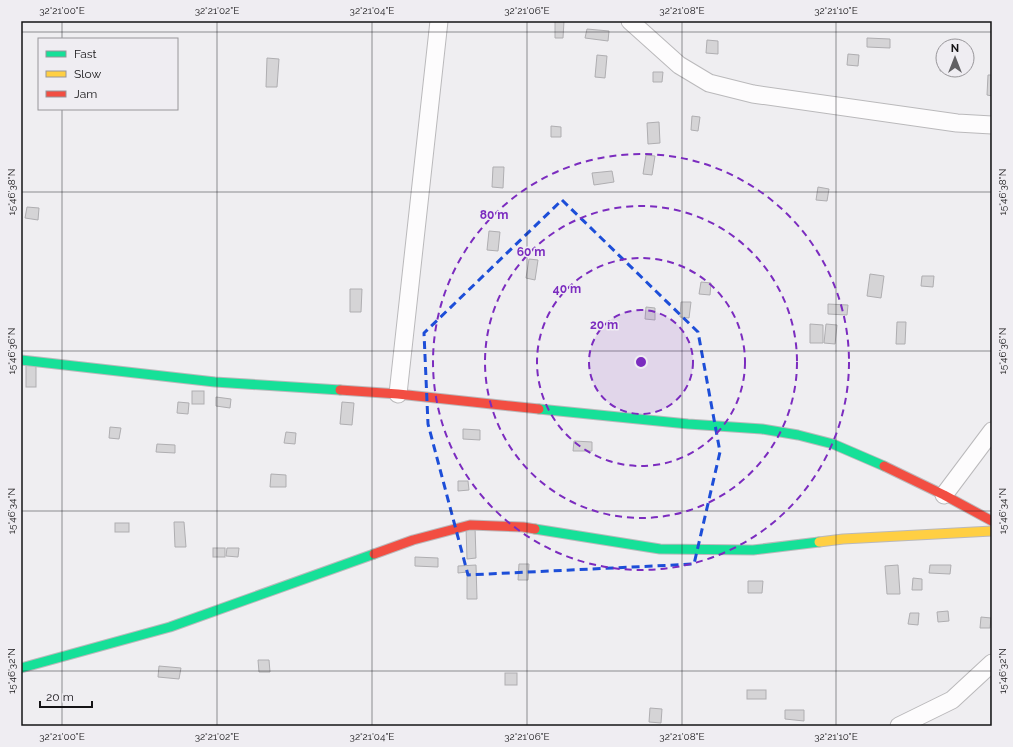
<svg xmlns="http://www.w3.org/2000/svg" width="1013" height="747" font-family="Raleway,sans-serif">
	<style>
		.building { fill: #d5d4d6; stroke: #afaeb1 }
		.lines { fill: none; stroke-linecap: round; stroke-linejoin: round }
		.street-casing { stroke: #bab9bb; stroke-width: 19 }
		.fast-casing { stroke: #bab9bb; stroke-width: 11 }
		.slow-casing { stroke: #bab9bb; stroke-width: 11 }
		.jam-casing { stroke: #bab9bb; stroke-width: 11 }
		.street { stroke: #fdfcfd; stroke-width: 17 }
		.fast { stroke: #16e098; stroke-width: 9 }
		.slow { stroke: #ffcf43; stroke-width: 9 }
		.jam { stroke: #f24e42; stroke-width: 9 }
		.marked { fill: none; stroke: #1d4ed8; stroke-width: 3; stroke-dasharray: 8 5; stroke-linejoin: round }
		.ticks { fill: none; stroke: #151416; stroke-width: 1; stroke-opacity: 0.45 }
		.ring { fill: none; stroke: #7b2cbf; stroke-width: 2; stroke-dasharray: 7 5 }
		.centre { fill: #7b2cbf; stroke: #efedf2; stroke-width: 2 }
		.ring-label { font-size: 12px; text-anchor: middle; font-weight: bold; fill: #7b2cbf; stroke: #efedf2; stroke-width: 3; stroke-linejoin: round; paint-order: stroke }
		.neatline { fill: none; stroke: #151416; stroke-width: 1.5 }
		.ticks-label { font-size: 10px; text-anchor: middle; fill: #151416 }
	</style>
	<rect width="100%" height="100%" fill="#efeef1"/>
	<!-- building -->
	<g class="building">
		<polygon points="555,21 573,21 564,21 563,38 555,38"/>
		<polygon points="587,29 609,31 608,41 585,38"/>
		<polygon points="867,38 890,39 890,48 867,47"/>
		<polygon points="707,40 718,41 718,54 706,53"/>
		<polygon points="940,52 943,52 943,70 949,70 949,72 940,71"/>
		<polygon points="848,54 859,55 858,66 847,65"/>
		<polygon points="597,55 607,56 605,78 595,77"/>
		<polygon points="267,58 279,59 277,87 266,87"/>
		<polygon points="653,72 663,72 662,82 653,82"/>
		<polygon points="988,75 992,75 992,96 987,95"/>
		<polygon points="692,116 700,117 698,131 691,130"/>
		<polygon points="659,122 660,143 648,144 647,123"/>
		<polygon points="551,126 561,127 561,137 551,137"/>
		<polygon points="646,155 655,156 652,175 643,174"/>
		<polygon points="493,167 504,167 503,188 492,187"/>
		<polygon points="612,171 614,182 594,185 592,173"/>
		<polygon points="818,187 829,189 827,201 816,200"/>
		<polygon points="27,207 39,208 38,220 25,218"/>
		<polygon points="489,231 500,232 498,251 487,250"/>
		<polygon points="529,259 538,260 535,280 526,278"/>
		<polygon points="870,274 884,276 881,298 867,296"/>
		<polygon points="922,276 934,276 933,287 921,286"/>
		<polygon points="701,282 711,283 710,295 699,294"/>
		<polygon points="350,289 362,289 361,312 350,312"/>
		<polygon points="681,302 691,302 689,318 680,317"/>
		<polygon points="828,304 848,305 847,315 828,314"/>
		<polygon points="646,307 655,308 655,320 645,319"/>
		<polygon points="897,322 906,322 905,344 896,344"/>
		<polygon points="810,324 823,325 823,343 810,343"/>
		<polygon points="826,324 837,325 835,344 824,343"/>
		<rect x="26" y="364" width="10" height="23"/>
		<rect x="192" y="391" width="12" height="13"/>
		<polygon points="216,397 231,399 230,408 216,406"/>
		<polygon points="178,402 189,403 188,414 177,413"/>
		<polygon points="342,402 354,403 352,425 340,424"/>
		<polygon points="110,427 121,428 119,439 109,438"/>
		<polygon points="463,429 480,430 480,440 463,439"/>
		<polygon points="286,432 296,433 295,444 284,443"/>
		<polygon points="574,441 592,442 592,451 573,451"/>
		<polygon points="157,444 175,445 175,453 156,452"/>
		<polygon points="271,474 286,475 286,487 270,487"/>
		<polygon points="458,481 468,481 469,490 458,491"/>
		<polygon points="174,522 184,522 186,547 175,547"/>
		<rect x="115" y="523" width="14" height="9"/>
		<polygon points="466,527 475,527 476,558 467,559"/>
		<rect x="213" y="548" width="12" height="9"/>
		<polygon points="227,548 239,548 238,557 226,556"/>
		<polygon points="415,557 438,558 438,567 415,566"/>
		<polygon points="519,564 529,564 528,580 518,580"/>
		<polygon points="476,565 477,599 467,599 467,572 458,573 458,566"/>
		<polygon points="898,565 900,594 887,594 885,566"/>
		<polygon points="930,565 951,565 950,574 929,573"/>
		<polygon points="913,578 922,579 922,590 912,590"/>
		<polygon points="748,581 763,581 762,593 748,593"/>
		<polygon points="948,611 949,621 938,622 937,612"/>
		<polygon points="910,613 919,613 918,625 908,624"/>
		<polygon points="981,617 991,618 990,628 980,628"/>
		<polygon points="258,660 269,660 270,672 259,672"/>
		<polygon points="159,666 181,668 179,679 158,677"/>
		<rect x="505" y="673" width="12" height="12"/>
		<rect x="747" y="690" width="19" height="9"/>
		<polygon points="650,708 662,709 661,723 649,722"/>
		<polygon points="785,710 804,710 804,721 785,719"/>
	</g>
	<g class="lines">
		<defs>
			<g id="street">
				<polyline points="630,21 679,65 709,83 753,94 957,123 992,125"/>
				<polyline points="398,394 439,21"/>
				<polyline points="944,495 992,431"/>
				<polyline points="899,726 952,700 992,663"/>
			</g>
			<g id="fast">
				<polyline points="21,360 215,382 340,390"/>
				<polyline points="539,409 688,424 762,429 798,435 833,444 884,466"/>
				<polyline points="535,529 660,549 753,550 819,542"/>
				<polyline points="21,668 170,627 374,554"/>
			</g>
			<polyline id="slow" points="819,542 843,539 992,531"/>
			<g id="jam">
				<polyline points="340,390 398,394 539,409"/>
				<polyline points="884,466 944,495 992,521"/>
				<polyline points="374,554 413,540 470,525 523,527 535,529"/>
			</g>
		</defs>
		<!-- street casing -->
		<use href="#street" class="street-casing"/>
		<!-- fast casing -->
		<use href="#fast" class="fast-casing"/>
		<!-- slow casing -->
		<use href="#slow" class="slow-casing"/>
		<!-- jam casing -->
		<use href="#jam" class="jam-casing"/>
		<!-- street -->
		<use href="#street" class="street"/>
		<!-- fast -->
		<use href="#fast" class="fast"/>
		<!-- slow -->
		<use href="#slow" class="slow"/>
		<!-- jam -->
		<use href="#jam" class="jam"/>
	</g>
	<!-- marked area -->
	<path class="marked" d="M562,200L698,332L720,452L694,564L468,575L428,424L424,333Z"/>
	<!-- ticks -->
	<path class="ticks" d="M62,21V39M217,21V726M372,21V726M527,21V726M682,21V726M836,21V726M991,21V726M21,32H992M62,109V726M21,192H992M21,351H992M21,511H992M21,671H992"/>
	<!-- distance rings -->
	<circle cx="641" cy="362" r="52" fill="#7b2cbf" fill-opacity=".12"/>
	<g class="ring">
		<circle cx="641" cy="362" r="52"/>
		<circle cx="641" cy="362" r="104"/>
		<circle cx="641" cy="362" r="156"/>
		<circle cx="641" cy="362" r="208"/>
	</g>
	<circle cx="641" cy="362" r="6" class="centre"/>
	<g class="ring-label">
		<text x="494" y="219">80 m</text>
		<text x="531" y="256">60 m</text>
		<text x="567" y="293">40 m</text>
		<text x="604" y="329">20 m</text>
	</g>
	<!-- border -->
	<rect width="1013" height="747" fill="none" stroke="#efedf2" stroke-width="44"/>
	<!-- legend -->
	<rect x="38" y="38" width="140" height="72" fill="#efedf2" stroke="#98969a"/>
	<rect x="46" y="51" width="20" height="6" fill="#16e098" stroke="#98969a"/>
	<text x="74" y="58" font-size="12" fill="#151416">Fast</text>
	<rect x="46" y="71" width="20" height="6" fill="#ffcf43" stroke="#98969a"/>
	<text x="74" y="78" font-size="12" fill="#151416">Slow</text>
	<rect x="46" y="91" width="20" height="6" fill="#f24e42" stroke="#98969a"/>
	<text x="74" y="98" font-size="12" fill="#151416">Jam</text>
	<!-- north arrow -->
	<g transform="translate(955 58)"><circle r="19" fill="#efedf2" stroke="#98969a"/>
	<path d="M0-3L7 15L0 10L-7 15Z" fill="#616063"/>
	<text y="-6" font-size="11" font-weight="bold" text-anchor="middle" fill="#151416">N</text>
	</g>
	<!-- scale -->
	<path d="M40 701v6h52v-6" fill="none" stroke="#151416" stroke-width="2"/>
	<text x="46" y="701" font-size="12" fill="#151416" stroke="#efedf2" stroke-width="3" paint-order="stroke">20 m</text>
	<rect x="22" y="22" width="969" height="703" class="neatline"/>
	<g class="ticks-label">
		<text x="62" y="14">32°21'00"E</text>
		<text x="217" y="14">32°21'02"E</text>
		<text x="372" y="14">32°21'04"E</text>
		<text x="527" y="14">32°21'06"E</text>
		<text x="682" y="14">32°21'08"E</text>
		<text x="836" y="14">32°21'10"E</text>
		<text transform="translate(11 192) rotate(-90)" y="4">15°46'38"N</text>
		<text transform="translate(1002 192) rotate(-90)" y="4">15°46'38"N</text>
		<text transform="translate(11 351) rotate(-90)" y="4">15°46'36"N</text>
		<text transform="translate(1002 351) rotate(-90)" y="4">15°46'36"N</text>
		<text transform="translate(11 511) rotate(-90)" y="4">15°46'34"N</text>
		<text transform="translate(1002 511) rotate(-90)" y="4">15°46'34"N</text>
		<text transform="translate(11 671) rotate(-90)" y="4">15°46'32"N</text>
		<text transform="translate(1002 671) rotate(-90)" y="4">15°46'32"N</text>
		<text x="62" y="740">32°21'00"E</text>
		<text x="217" y="740">32°21'02"E</text>
		<text x="372" y="740">32°21'04"E</text>
		<text x="527" y="740">32°21'06"E</text>
		<text x="682" y="740">32°21'08"E</text>
		<text x="836" y="740">32°21'10"E</text>
	</g>
</svg>
